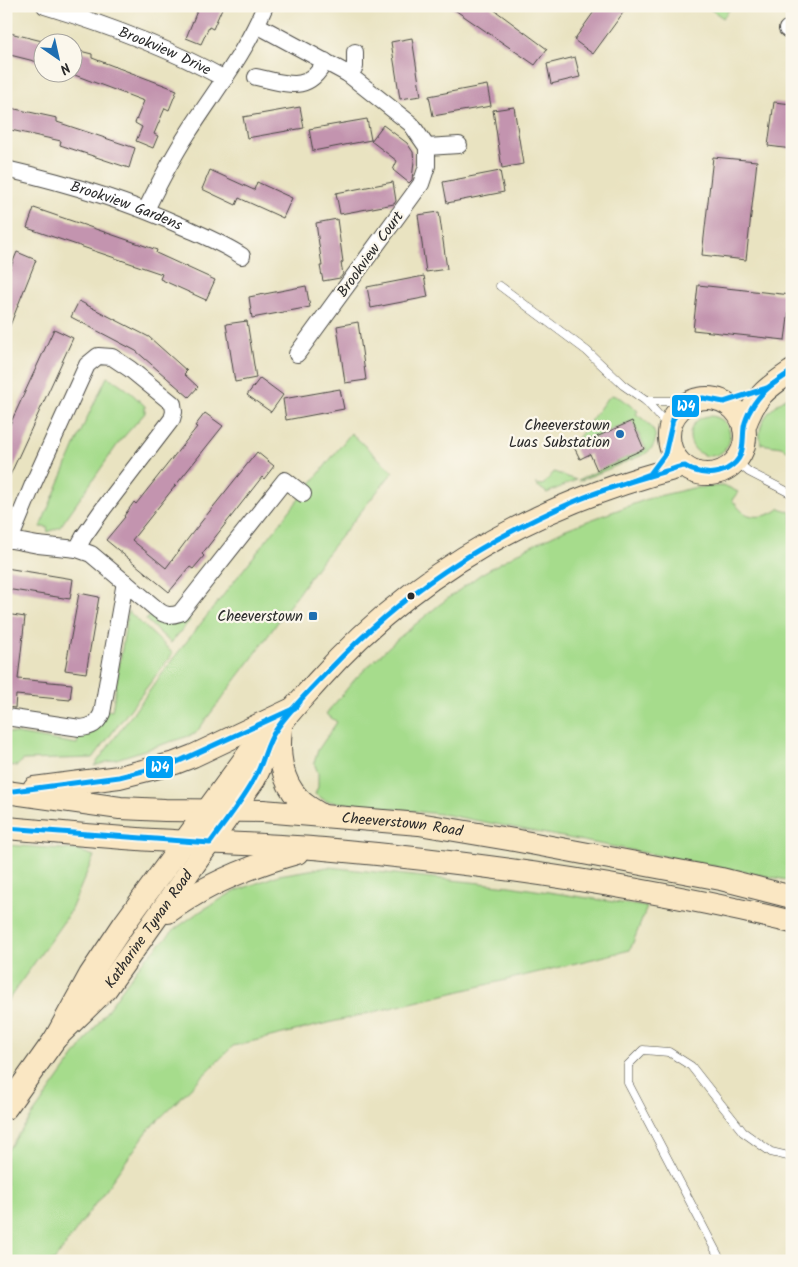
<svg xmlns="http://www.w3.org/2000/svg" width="798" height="1267" font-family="Kalam,sans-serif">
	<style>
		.green { fill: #a6dc8c; stroke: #68845c }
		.building { fill: #c394af }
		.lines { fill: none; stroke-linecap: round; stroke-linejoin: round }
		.service-casing { stroke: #484742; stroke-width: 9 }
		.minor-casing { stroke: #484742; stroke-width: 18 }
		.secondary-casing { stroke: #484742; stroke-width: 24 }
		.service { stroke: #fff; stroke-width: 8 }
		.minor { stroke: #fff; stroke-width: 16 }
		.secondary { stroke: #fae7c3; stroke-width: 22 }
		.bus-1-casing { stroke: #fbf7ec; stroke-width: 9 }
		.bus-1 { stroke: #02a0f4; stroke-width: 5 }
		.poi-dot { fill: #1f6fb2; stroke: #fbf7ec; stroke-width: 2 }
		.bus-dot { fill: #2b2b2b; stroke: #fbf7ec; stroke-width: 2 }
		.labels { text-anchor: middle; stroke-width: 4.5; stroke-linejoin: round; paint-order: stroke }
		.street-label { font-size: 15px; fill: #2b2b2b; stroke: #fbf7ec }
		.poi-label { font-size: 15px; fill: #2b2b2b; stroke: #fbf7ec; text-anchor: end }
		.line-badge { stroke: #fbf7ec; stroke-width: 2 }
		.badge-label { font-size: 14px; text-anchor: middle; font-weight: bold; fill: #fff }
	</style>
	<rect width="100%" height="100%" fill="#fbf7ec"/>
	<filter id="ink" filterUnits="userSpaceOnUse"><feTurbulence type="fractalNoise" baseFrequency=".02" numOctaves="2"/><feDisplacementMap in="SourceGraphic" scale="10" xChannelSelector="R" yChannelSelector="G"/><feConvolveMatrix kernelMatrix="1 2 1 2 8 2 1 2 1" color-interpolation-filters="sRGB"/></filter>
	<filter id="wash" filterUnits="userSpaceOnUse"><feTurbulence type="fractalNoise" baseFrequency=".0096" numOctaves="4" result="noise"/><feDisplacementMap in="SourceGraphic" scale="20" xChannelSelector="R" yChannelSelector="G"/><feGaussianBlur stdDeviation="1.12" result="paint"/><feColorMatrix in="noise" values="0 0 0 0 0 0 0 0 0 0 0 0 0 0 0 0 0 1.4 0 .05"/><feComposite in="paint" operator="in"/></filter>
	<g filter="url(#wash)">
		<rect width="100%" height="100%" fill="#e9e3c1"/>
		<!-- green -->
		<g class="green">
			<polygon points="706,6 732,6 723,18"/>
			<path d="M107,377C122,383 133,395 145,406V413L120,441L60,527L48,532L47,527H40L86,420Z"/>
			<path d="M792,394V452L781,447L761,444C755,420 773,406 792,394Z"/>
			<path d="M612,395L620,398L638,411L636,414C652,425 666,439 645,454L579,481L578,480L646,449L632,421L571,448L605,401Z"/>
			<circle cx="710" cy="436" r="20"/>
			<polygon points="351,433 393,472 321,561 253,657 195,734 94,766 176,655"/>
			<polygon points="554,472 576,480 547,493 535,484 543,485"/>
			<path d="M721,486L728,487L738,492L732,500C735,503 739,509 743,512C754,520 771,516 780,508L792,513V881L448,815L326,801L315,794L318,787V773L314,763L318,750L337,722L326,714L356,678L395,641L439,605L481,574L521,551L566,529L650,498L693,488Z"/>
			<polygon points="128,611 173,653 93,758 23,760 17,766 6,765 6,732 77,744 80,732 106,710 112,711"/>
			<polygon points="152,613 182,614 190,620 171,643 146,620"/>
			<polygon points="6,845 77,850 94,856 69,914 6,1003"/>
			<polygon points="328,867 509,886 647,907 630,950 233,1046 149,1129 54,1261 6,1261 6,1152 141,963 175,929 196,914 233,892 279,875"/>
		</g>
		<g id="blocks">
			<!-- building -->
			<g class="building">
				<polygon points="199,6 223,6 213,29 209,27 201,44 186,38"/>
				<polygon points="449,6 489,6 547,49 535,65"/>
				<polygon points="598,6 628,6 593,54 574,40"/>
				<polygon points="6,32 42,41 42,63 6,54"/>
				<polygon points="412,38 421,96 400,99 391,42"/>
				<polygon points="72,49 92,54 92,58 177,90 169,110 165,108 154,134 158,136 153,148 136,141 142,127 135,123 144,101 72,74"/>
				<polygon points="575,57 580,77 551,84 547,64"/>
				<polygon points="487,85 491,106 433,116 429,96"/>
				<polygon points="774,102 792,104 792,149 768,146"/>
				<polygon points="6,107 57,118 57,122 135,148 129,168 60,145 61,141 6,129"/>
				<polygon points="300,107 304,128 247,138 243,117"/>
				<polygon points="514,107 523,164 502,168 493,110"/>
				<polygon points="367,119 371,140 313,151 309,129"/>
				<polygon points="383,125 407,143 413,152 414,161 412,180 409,183 393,170 397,161 371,141"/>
				<polygon points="713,157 757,161 746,260 702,255"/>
				<polygon points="210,170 254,190 257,182 292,198 283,218 239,198 236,205 202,189"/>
				<polygon points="500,171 504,192 447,203 443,182"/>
				<polygon points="393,182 396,201 394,204 340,214 336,193"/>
				<polygon points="34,208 157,250 156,253 215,280 206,300 160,279 162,274 27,228"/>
				<polygon points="439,212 447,269 426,272 418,215"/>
				<polygon points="337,219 343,262 341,263 343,274 340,278 323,281 320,266 322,266 316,223"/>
				<polygon points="17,252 36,260 7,333 6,278"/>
				<polygon points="424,276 428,297 371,308 367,287"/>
				<polygon points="698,285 791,295 785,340 693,330"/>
				<polygon points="306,286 310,307 252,318 249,297"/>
				<polygon points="79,301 149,337 187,371 184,374 198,387 189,397 136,351 71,317"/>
				<polygon points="247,321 256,378 235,382 226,324"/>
				<polygon points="358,322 366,380 345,383 337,326"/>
				<polygon points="54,329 73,338 6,484 6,433"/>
				<polygon points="260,378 283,395 271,412 247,395"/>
				<polygon points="340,389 344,409 286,420 283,399"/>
				<polygon points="205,413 223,426 132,540 166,568 190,536 257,452 274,466 264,479 262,477 202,554 204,556 193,569 190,567 169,592 106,540 125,517 124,516 134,502 136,504 197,427 195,426"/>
				<polygon points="632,421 644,449 597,470 590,454 580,459 574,447"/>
				<polygon points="6,568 73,579 70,599 6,589"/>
				<polygon points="79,593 99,597 86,673 65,670"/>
				<polygon points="6,614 25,617 18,679 72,684 70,700 16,695 15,708 6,707"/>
			</g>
		</g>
	</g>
	<g filter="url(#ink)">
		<use href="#blocks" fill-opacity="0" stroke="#484742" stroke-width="1"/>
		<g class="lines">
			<defs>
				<g id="service">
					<polyline points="500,286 587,351 623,385 646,401 670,428"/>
					<polyline points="646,401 692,401"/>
					<polyline points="736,461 749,472 792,494"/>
					<polyline points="721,1261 628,1083 628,1065 643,1050 669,1052 691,1066 743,1132 771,1152 792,1157"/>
				</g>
				<g id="minor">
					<path id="s1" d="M45,6C107,25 169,48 225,79"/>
					<polyline points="257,25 348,74 411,124 427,147 427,166 421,184 297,354"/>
					<polyline points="787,29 792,32"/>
					<polyline points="348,74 355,67 355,52"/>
					<path d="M256,77C286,83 308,95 325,61"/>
					<polyline points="427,147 459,145"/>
					<path id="s2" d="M6,169C67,183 127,201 184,227C204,236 224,244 242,256"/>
					<path d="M146,210C159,183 172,158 188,133C215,91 246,52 265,6"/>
					<path d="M6,539L38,545L77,549L91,554L159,611C166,616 171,616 180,613L285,480L303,494"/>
					<polyline points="10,540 34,482 87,365 98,356 112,357 130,369 173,404 174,412 172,419 103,509 84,536 77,549"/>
					<path d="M6,717L80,728C92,727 97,724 102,713L125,582"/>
				</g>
				<g id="secondary">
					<circle cx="707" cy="436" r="38"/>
					<path d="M744,428C756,395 764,390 792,371"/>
					<path d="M281,729C278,753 281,781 299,799C305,806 314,810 321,815"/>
					<polyline points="34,788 119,777 175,763 193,756 290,710"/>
					<path id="s3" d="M6,792L120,808L165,810L263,811L419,824L514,840L721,879L792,897"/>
					<path d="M6,828C55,832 104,837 153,840C210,843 267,844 324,849C482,863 638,885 792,922"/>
					<path d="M168,912C207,884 250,866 297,853"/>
					<path id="s4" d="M55,1039L106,989L254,780C262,766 265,751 271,738C281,720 303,698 317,682C415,571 541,502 684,466"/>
					<polyline points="6,1108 55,1039 90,975 124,924 249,753 272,737"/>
				</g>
			</defs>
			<!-- service casing -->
			<use href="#service" class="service-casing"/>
			<!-- minor casing -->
			<use href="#minor" class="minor-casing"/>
			<!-- secondary casing -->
			<use href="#secondary" class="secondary-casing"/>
			<!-- service -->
			<use href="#service" class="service"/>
			<!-- minor -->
			<use href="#minor" class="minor"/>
			<!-- secondary -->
			<use href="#secondary" class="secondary"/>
			<defs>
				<g id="bus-1">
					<polyline points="620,485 650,474 665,454 673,419 681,409 692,401 703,398 724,402 767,388 788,374"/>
					<polyline points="6,792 119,777 175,763 295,708 300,702"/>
					<path d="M6,828L210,843C225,822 243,800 255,777C264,762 266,744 276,730C291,708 311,689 329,670C402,593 481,541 578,500C606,488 636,480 666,471C671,470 679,466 685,466C687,467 689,469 692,470C703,474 716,475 727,469C746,458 742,445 744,427C745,421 748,414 751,409C760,392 776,381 792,371"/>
				</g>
			</defs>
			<!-- bus-1 casing -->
			<use href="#bus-1" class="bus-1-casing"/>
			<!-- bus-1 -->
			<use href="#bus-1" class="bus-1"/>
		</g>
	</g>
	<!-- markers -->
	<g class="poi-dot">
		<circle cx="620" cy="434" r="5"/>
		<rect x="308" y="611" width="10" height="10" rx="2.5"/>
	</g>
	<circle class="bus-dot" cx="411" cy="596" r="4.5"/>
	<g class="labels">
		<!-- street labels -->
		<g class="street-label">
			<text dy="5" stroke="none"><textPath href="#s1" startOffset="128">Brookview Drive</textPath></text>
			<text dy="5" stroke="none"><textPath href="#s2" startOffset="126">Brookview Gardens</textPath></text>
			<text transform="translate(370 254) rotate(-54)" y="5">Brookview Court</text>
			<text dy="5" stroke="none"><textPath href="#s3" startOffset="398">Cheeverstown Road</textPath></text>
			<text dy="5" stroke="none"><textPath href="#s4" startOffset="145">Katharine Tynan Road</textPath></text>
		</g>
		<!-- poi labels -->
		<g class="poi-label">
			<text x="610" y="430">Cheeverstown<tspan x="610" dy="17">Luas Substation</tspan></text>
			<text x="303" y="621">Cheeverstown</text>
		</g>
	</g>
	<g class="line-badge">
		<rect x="671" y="394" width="29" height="24" rx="5" fill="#02a0f4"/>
		<rect x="145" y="755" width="29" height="24" rx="5" fill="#02a0f4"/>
	</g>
	<g class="badge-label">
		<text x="686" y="411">W4</text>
		<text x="160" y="772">W4</text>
	</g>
	<!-- margin -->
	<rect width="798" height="1267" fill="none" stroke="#fbf7ec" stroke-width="25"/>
	<!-- north arrow -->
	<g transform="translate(58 58) rotate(146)"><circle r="24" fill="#fbf7ec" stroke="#a8a59f"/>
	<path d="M0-4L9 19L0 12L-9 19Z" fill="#1f6fb2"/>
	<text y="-8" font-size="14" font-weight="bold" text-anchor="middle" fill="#2b2b2b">N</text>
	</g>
</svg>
